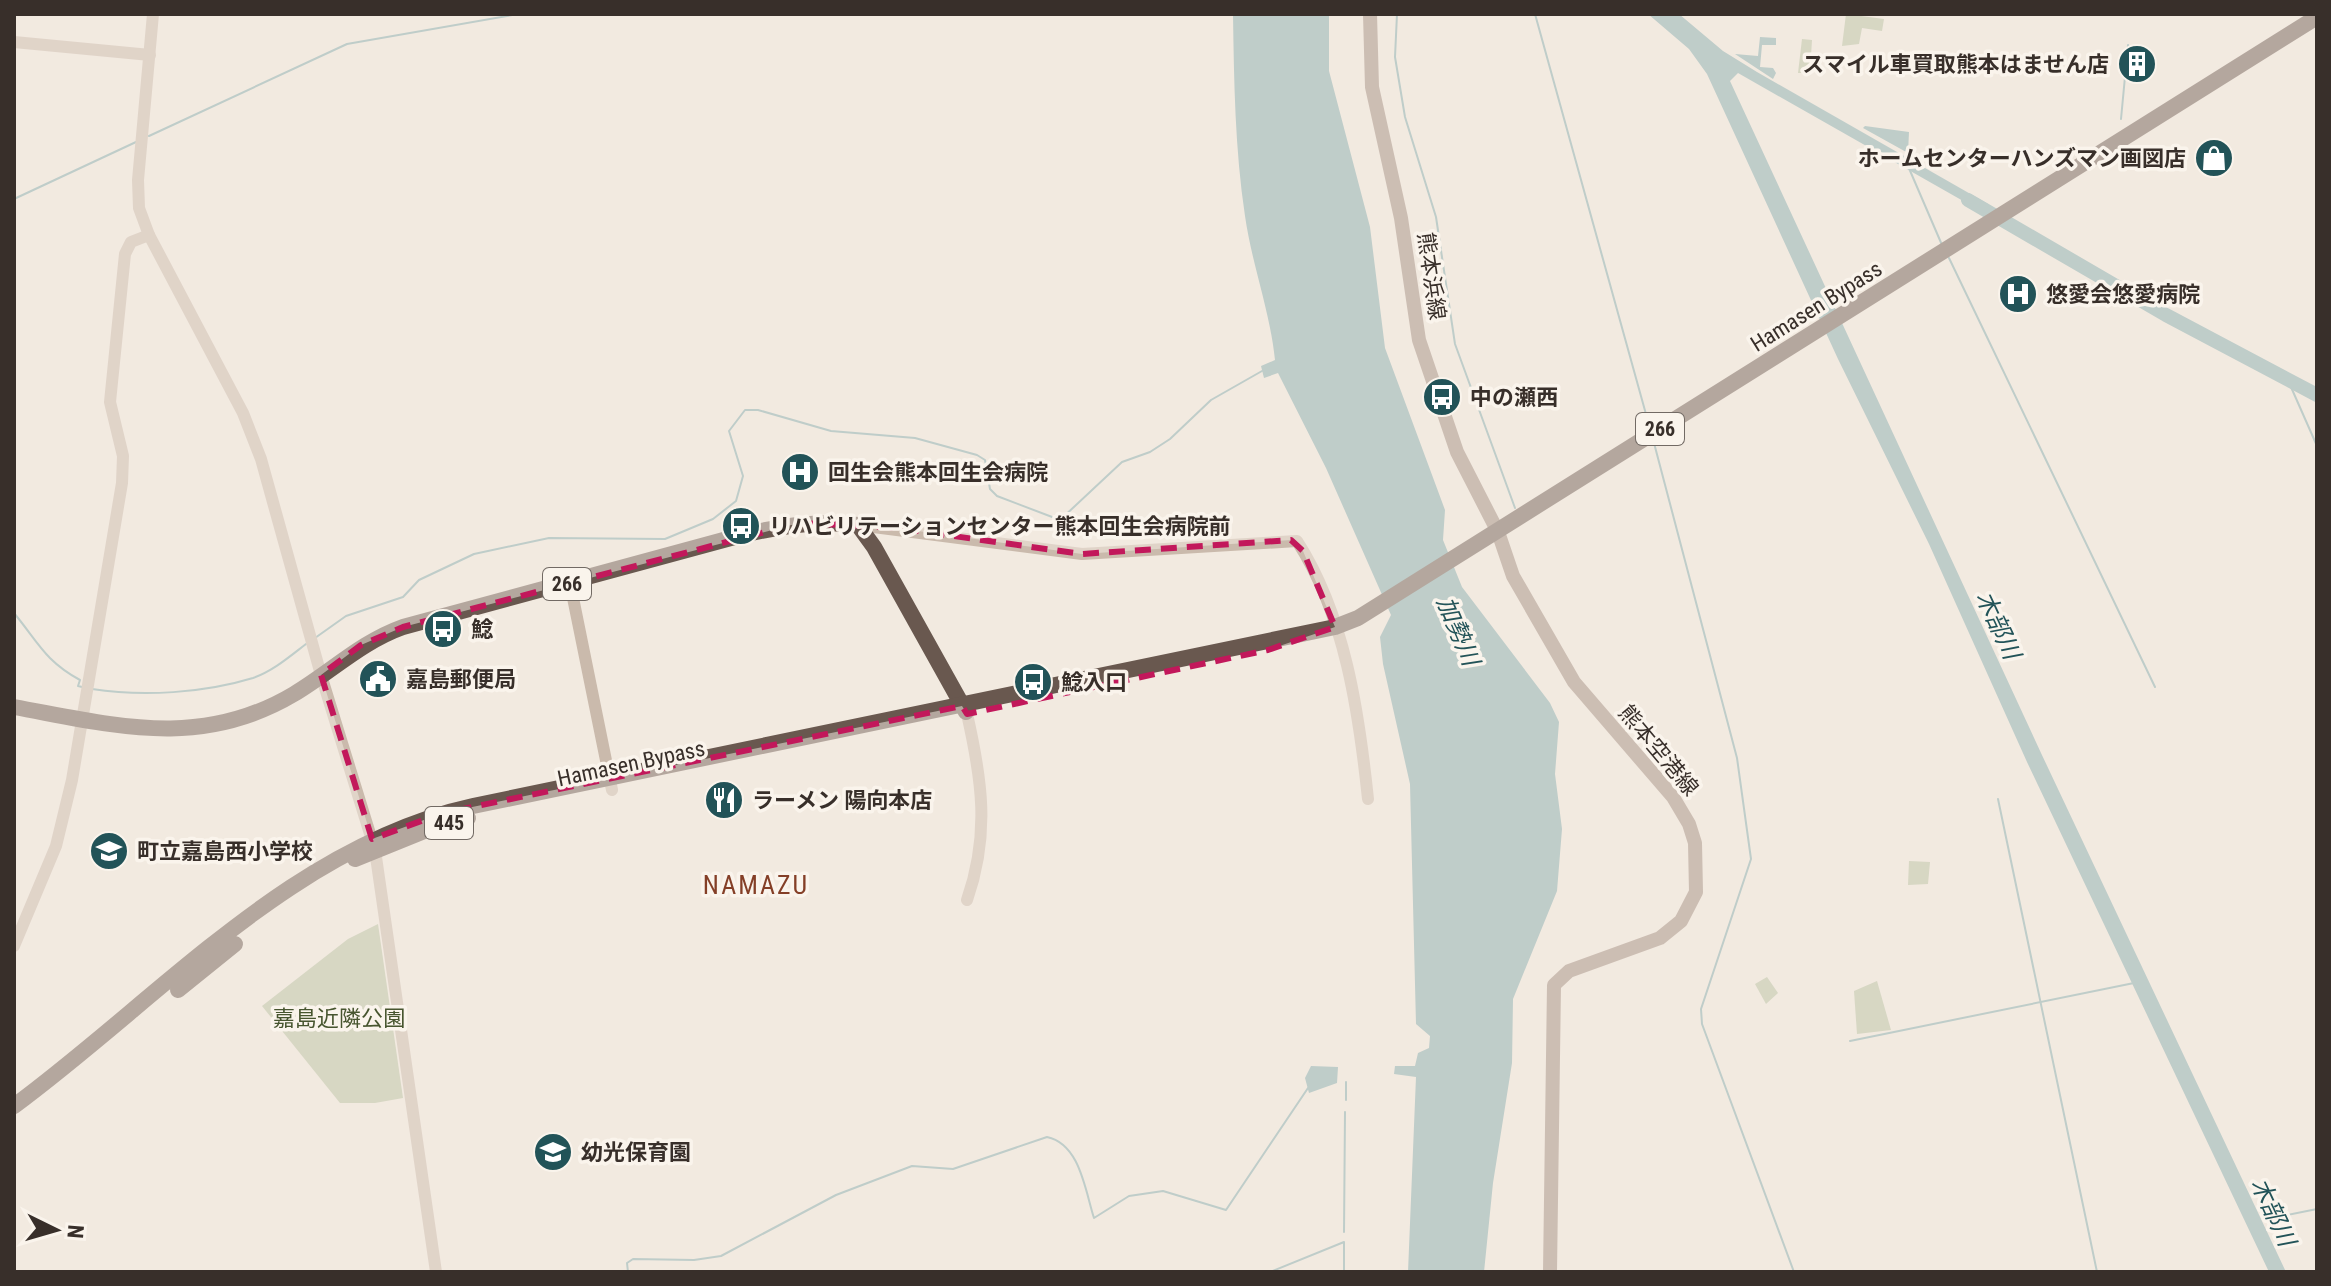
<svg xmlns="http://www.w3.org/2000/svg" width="2331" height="1286" font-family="'Roboto Condensed','Noto Sans JP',sans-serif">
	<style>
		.green { fill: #b5c1a0 }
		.water { fill: #80abae }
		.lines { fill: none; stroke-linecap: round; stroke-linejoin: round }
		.stream { stroke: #80abae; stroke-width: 2 }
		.river { stroke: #80abae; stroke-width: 14 }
		.tertiary { stroke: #cabaac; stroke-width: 12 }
		.secondary { stroke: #9e8a7d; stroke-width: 14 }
		.trunk { stroke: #69584f; stroke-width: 16 }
		.marked { fill: none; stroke: #c2185b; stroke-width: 6; stroke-dasharray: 16 10; stroke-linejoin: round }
		.labels { text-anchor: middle; stroke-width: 7; stroke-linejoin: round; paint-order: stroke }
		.shield { fill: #faf4ec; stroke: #726a64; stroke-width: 2 }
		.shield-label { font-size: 20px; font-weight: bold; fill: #382f2a }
		.poi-label { font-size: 22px; font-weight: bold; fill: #382f2a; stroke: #faf4ec; text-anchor: start }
		.street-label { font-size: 22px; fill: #382f2a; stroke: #faf4ec }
		.park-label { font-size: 22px; fill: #47552f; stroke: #faf4ec }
		.water-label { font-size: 24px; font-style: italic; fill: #225358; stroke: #faf4ec }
		.quarter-label { font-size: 26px; letter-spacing: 2px; fill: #843f27; stroke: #faf4ec }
	</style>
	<rect width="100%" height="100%" fill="#f2eae0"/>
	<!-- green -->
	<g class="green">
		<polygon points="1846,14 1884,19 1882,31 1862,28 1859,44 1842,46"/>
		<polygon points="1802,39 1812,40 1810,73 1798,73"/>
		<polygon points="1909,861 1930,862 1928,884 1908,885"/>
		<polygon points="378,924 403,1098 375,1103 340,1103 262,1006 348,939"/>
		<polygon points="1767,977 1778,993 1766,1004 1755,984"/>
		<polygon points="1877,981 1891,1030 1857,1034 1854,991"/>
	</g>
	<!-- water -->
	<g class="water">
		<path d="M1233,14H1329V71L1370,227L1385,348L1445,510L1443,540L1462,587L1550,703L1559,722L1555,774L1562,829L1557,891L1513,999L1512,1063L1493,1183L1484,1272H1408L1416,1077L1394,1074L1395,1066H1415L1418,1053L1429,1048L1430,1036L1416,1024L1410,784L1383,664L1380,637L1391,615L1326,468L1278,373L1264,378L1261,366L1275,360C1270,311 1252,265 1245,216C1235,149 1234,82 1233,14Z"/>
		<polygon points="1648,14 1679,14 1723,51 1757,72 1988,204 1979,210 1738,73 1730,81 2041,753 2286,1272 2269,1272 2027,762 1929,544 1838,359 1707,74 1689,49"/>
		<polygon points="1760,37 1776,38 1776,45 1762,45 1760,67 1773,68 1776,73 1773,79 1735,54 1758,56"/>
		<polygon points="1865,126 1909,132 1908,153 1863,128"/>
		<polygon points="1311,1066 1338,1067 1337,1083 1309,1093 1305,1078"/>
	</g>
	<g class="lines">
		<!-- stream -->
		<g class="stream">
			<polyline points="1397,14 1395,57 1405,117 1436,217 1455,344 1515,508"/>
			<polyline points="1535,14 1649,425"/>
			<polyline points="2121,119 2128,45"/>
			<polyline points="149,136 347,44 518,14"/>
			<polyline points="1908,166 1942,245"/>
			<polyline points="14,199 136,142"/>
			<polyline points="1949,258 2155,687"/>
			<polyline points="2287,378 2317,446"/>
			<polyline points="1654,443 1737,758 1751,859 1701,1009 1702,1024 1794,1272"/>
			<path d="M14,613C38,642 45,661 80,680L78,686L82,687"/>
			<polyline points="315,638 346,616 403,597 419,580 474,554 549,538 665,539 713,519 736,501 743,476 729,431 745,410 758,410 831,431 915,438 977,455 985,460 990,489 997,496 1060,520 1122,462 1150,452 1170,439 1211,400 1262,371"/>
			<path d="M92,689C143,697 204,693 253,678C273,671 289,657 306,644"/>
			<polyline points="1998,799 2097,1272"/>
			<polyline points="1850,1041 2134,983"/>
			<polyline points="1346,1100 1346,1082"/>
			<polyline points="2268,1219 2317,1209"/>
			<polyline points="1344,1232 1345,1112"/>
			<path d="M628,1272L627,1263L633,1259L694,1260L721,1256L836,1195L912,1166L953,1169L1047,1137C1080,1144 1085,1190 1094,1218L1129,1196L1163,1191L1226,1210L1308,1088"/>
			<polyline points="1270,1272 1344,1242 1344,1272"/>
		</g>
		<!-- river -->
		<polyline class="river" points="1968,200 2166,315 2317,395"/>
		<!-- tertiary -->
		<g class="tertiary">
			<polyline points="153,14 138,180 139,208 149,235 243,413 261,459 321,675 375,850 436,1272"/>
			<polyline points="14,42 150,55"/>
			<path d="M858,525L1082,554L1297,541C1345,615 1359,713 1368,799"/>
			<polyline points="570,583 612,790"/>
			<path d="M967,714C982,780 990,834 967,900"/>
			<polyline points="14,946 56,846 72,780 122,483 123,456 110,402 125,254 131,242 149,235"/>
		</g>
		<!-- secondary -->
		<polyline class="secondary" points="1370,14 1372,87 1401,218 1419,340 1457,452 1498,532 1513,576 1574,682 1673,797 1689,824 1695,843 1696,892 1681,921 1660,938 1569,971 1554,985 1550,1272"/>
		<!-- trunk -->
		<g class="trunk">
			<path d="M14,707C114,725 200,750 294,694C331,672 361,642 403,627L742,535C782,526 817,520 858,525L874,547L966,712"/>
			<polyline points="355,859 434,827 468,818"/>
			<polyline points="178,990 235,944"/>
			<path d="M14,1106C158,1000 293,845 473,806L1335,627L1358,618L2317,17"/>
		</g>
	</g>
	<!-- marked area -->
	<path d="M0 0H2331V1286H0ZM799,523L889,527L1082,554L1291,540L1303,551L1335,627L1268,650L967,714L962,706L443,813L372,839L321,675L361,645L403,627Z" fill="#f2eae0" fill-opacity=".55" fill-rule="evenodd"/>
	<path class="marked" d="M799,523L889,527L1082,554L1291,540L1303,551L1335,627L1268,650L967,714L962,706L443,813L372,839L321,675L361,645L403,627Z"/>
	<!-- icons -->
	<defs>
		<symbol id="building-disc" viewBox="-11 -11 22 22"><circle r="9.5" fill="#225358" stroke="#faf4ec"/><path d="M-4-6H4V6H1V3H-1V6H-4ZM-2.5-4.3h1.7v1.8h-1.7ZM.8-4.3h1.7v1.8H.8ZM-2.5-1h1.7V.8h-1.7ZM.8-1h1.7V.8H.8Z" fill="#fff"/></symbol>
		<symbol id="shop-disc" viewBox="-11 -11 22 22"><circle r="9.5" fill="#225358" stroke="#faf4ec"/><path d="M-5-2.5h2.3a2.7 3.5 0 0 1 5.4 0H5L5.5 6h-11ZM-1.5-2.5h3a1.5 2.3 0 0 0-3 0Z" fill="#fff"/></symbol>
		<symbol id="hospital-disc" viewBox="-11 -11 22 22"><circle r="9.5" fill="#225358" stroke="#faf4ec"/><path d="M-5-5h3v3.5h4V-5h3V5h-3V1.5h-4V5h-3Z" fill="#fff"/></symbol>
		<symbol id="bus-disc" viewBox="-11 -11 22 22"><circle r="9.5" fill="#225358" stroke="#faf4ec"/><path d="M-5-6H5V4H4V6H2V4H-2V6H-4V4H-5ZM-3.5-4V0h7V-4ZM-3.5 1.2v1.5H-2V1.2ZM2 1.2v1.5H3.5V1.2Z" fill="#fff"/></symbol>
		<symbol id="civic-disc" viewBox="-11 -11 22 22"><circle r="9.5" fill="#225358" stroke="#faf4ec"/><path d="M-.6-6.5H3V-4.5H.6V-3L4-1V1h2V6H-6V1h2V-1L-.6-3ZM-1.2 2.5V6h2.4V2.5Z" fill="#fff"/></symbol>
		<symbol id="restaurant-disc" viewBox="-11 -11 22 22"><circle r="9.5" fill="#225358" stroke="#faf4ec"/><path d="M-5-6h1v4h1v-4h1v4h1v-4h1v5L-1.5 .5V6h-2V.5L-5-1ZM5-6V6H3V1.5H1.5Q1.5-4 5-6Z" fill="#fff"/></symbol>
		<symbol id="school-disc" viewBox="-11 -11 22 22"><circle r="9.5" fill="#225358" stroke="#faf4ec"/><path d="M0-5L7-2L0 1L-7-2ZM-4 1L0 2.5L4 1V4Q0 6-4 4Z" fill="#fff"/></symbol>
	</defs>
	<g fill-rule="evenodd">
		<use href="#building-disc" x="2115" y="42" width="44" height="44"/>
		<use href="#shop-disc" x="2192" y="136" width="44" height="44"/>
		<use href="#hospital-disc" x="1996" y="272" width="44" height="44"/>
		<use href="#bus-disc" x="1420" y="375" width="44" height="44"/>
		<use href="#hospital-disc" x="778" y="450" width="44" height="44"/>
		<use href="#bus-disc" x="719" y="504" width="44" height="44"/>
		<use href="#bus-disc" x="421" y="607" width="44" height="44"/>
		<use href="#civic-disc" x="356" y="657" width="44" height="44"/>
		<use href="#bus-disc" x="1011" y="660" width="44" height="44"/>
		<use href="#restaurant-disc" x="702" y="778" width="44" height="44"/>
		<use href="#school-disc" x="87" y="829" width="44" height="44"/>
		<use href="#school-disc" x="531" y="1130" width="44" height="44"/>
	</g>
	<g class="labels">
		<!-- shield labels -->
		<g class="shield">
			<rect x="1636" y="413" width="48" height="32" rx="6"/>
			<rect x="543" y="568" width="48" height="32" rx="6"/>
			<rect x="425" y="807" width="48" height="32" rx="6"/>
		</g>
		<g class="shield-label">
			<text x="1660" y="436">266</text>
			<text x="567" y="591">266</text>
			<text x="449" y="830">445</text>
		</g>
		<!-- poi labels -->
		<g class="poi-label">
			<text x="2109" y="72" text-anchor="end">スマイル車買取熊本はません店</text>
			<text x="2186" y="166" text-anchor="end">ホームセンターハンズマン画図店</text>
			<text x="2046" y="302">悠愛会悠愛病院</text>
			<text x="1470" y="405">中の瀬西</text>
			<text x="828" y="480">回生会熊本回生会病院</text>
			<text x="769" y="534">リハビリテーションセンター熊本回生会病院前</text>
			<text x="471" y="637">鯰</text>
			<text x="406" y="687">嘉島郵便局</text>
			<text x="1061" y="690">鯰入口</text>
			<text x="752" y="808">ラーメン 陽向本店</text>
			<text x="137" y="859">町立嘉島西小学校</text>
			<text x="581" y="1160">幼光保育園</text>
		</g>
		<!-- street labels -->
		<g class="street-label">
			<text transform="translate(1432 276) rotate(82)" y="8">熊本浜線</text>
			<text transform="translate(1816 306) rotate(-32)" y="8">Hamasen Bypass</text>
			<text transform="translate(1659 750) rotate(50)" y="8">熊本空港線</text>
			<text transform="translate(631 763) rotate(-12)" y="8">Hamasen Bypass</text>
		</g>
		<!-- park labels -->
		<g class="park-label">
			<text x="339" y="1026">嘉島近隣公園</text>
		</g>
		<!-- water labels -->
		<g class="water-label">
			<text transform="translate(1998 625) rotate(65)" y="8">木部川</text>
			<text transform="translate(1458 631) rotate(67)" y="8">加勢川</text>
			<text transform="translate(2273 1212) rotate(65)" y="8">木部川</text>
		</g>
		<!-- quarter labels -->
		<g class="quarter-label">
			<text x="756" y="894">NAMAZU</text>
		</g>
	</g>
	<!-- border -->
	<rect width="2331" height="1286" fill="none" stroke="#382f2a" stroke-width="32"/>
	<!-- north arrow -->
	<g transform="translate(56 1230) rotate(95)" stroke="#faf4ec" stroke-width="6" paint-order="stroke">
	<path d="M0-6L14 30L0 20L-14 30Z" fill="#382f2a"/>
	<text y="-12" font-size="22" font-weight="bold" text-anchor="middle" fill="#382f2a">N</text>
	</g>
</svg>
